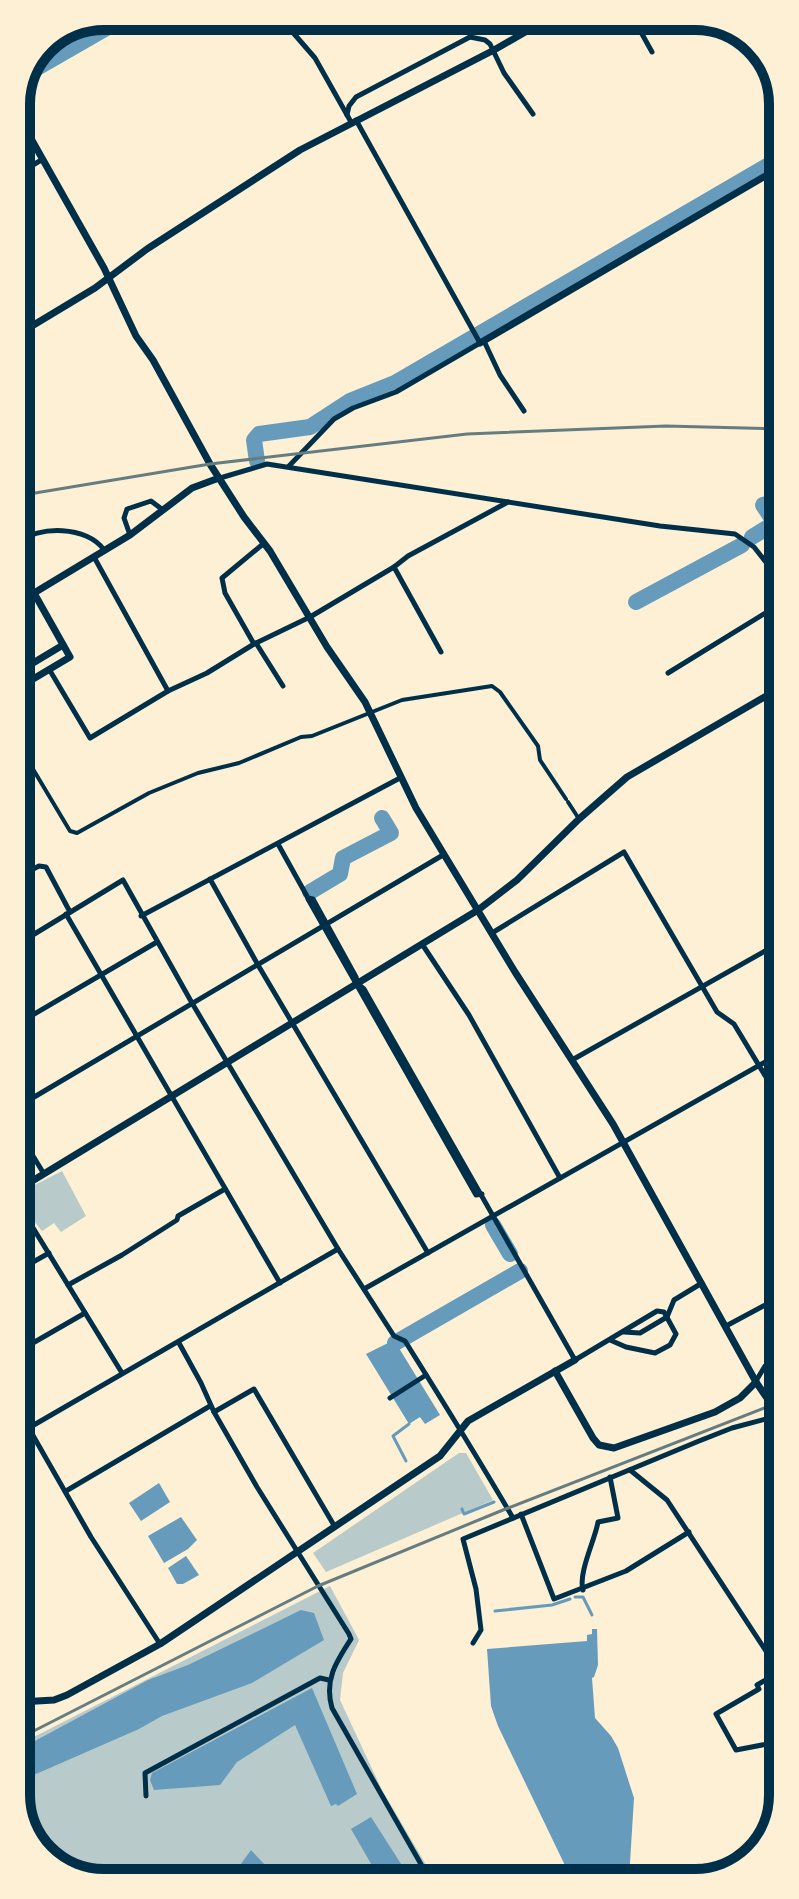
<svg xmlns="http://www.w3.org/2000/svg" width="799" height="1899" font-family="'Archivo Narrow',sans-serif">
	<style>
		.green { fill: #b9caca }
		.water { fill: #669bbc }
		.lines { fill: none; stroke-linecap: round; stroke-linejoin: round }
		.stream { stroke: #669bbc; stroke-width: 3 }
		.river { stroke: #669bbc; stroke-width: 16 }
		.pedestrian { stroke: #003049; stroke-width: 4 }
		.minor { stroke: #003049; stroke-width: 5 }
		.tertiary { stroke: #003049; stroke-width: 7 }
		.secondary { stroke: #003049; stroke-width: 7 }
		.rail { stroke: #657d81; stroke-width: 3 }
		.rim { fill: none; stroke: #003049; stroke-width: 10 }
	</style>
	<rect width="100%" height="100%" fill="#fdf0d5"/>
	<!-- green -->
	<g class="green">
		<polygon points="62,1171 86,1216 61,1232 54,1223 42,1231 19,1202 19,1193"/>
		<polygon points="459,1453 466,1453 493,1500 326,1572 313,1553"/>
		<polygon points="330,1586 359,1640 343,1673 340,1700 382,1790 435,1880 98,1883 50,1865 21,1823 20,1744"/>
	</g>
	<!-- water -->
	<g class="water">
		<polygon points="394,1340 440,1415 425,1424 420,1417 409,1424 366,1354"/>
		<polygon points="159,1483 170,1502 141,1521 129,1503"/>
		<polygon points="181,1517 197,1540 188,1549 164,1563 148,1536"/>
		<polygon points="186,1556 199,1575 183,1584 177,1584 168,1568"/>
		<polygon points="301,1610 314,1613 324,1640 252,1683 162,1716 139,1729 20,1781 20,1749 148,1680 188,1665"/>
		<polygon points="592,1629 597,1629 598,1665 594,1677 592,1678 595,1718 611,1736 618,1748 634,1798 629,1879 572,1880 498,1726 491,1706 487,1649 587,1641 587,1635 592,1634"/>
		<polygon points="312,1688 357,1794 338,1806 336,1804 331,1806 295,1725 237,1762 220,1785 154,1790 150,1780 152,1773"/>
		<polygon points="371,1817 412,1881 381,1881 351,1829"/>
		<polygon points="251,1850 265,1865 242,1882 222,1882 233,1875"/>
	</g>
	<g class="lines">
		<!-- stream -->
		<g class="stream">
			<polyline points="406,1461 393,1436 409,1424"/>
			<polyline points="462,1509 464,1514 494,1502"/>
			<polyline points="575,1597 583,1597 592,1615"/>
			<polyline points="495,1611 552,1605 570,1599"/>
		</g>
		<!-- river -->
		<g class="river">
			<polyline points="28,73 115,23 137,16"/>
			<polyline points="257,461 254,440 259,434 310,427 350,401 395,383 779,159"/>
			<polyline points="752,537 775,523 763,505 780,500"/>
			<polyline points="636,602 742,545"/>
			<polyline points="310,892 340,874 343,858 391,833 382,818"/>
			<polyline points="493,1225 510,1254"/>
			<polyline points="395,1343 520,1271"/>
		</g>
		<!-- pedestrian -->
		<g class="pedestrian">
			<polyline points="18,744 70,831 77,833 149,793 198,773 239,763 301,737 312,736 402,700 492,686 500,692 538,746 540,760 566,799"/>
			<polyline points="568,802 579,819"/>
		</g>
		<!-- minor -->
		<g class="minor">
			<polyline points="283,16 289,28 315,58 351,122"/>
			<polyline points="632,16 652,52"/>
			<polyline points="470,37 471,30 495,16"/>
			<polyline points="347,115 349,106 356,97 470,37 485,40 490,44 504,73 533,114"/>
			<polyline points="16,175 43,159"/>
			<polyline points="484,341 500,375 524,411"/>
			<polyline points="17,422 23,433 17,444"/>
			<polyline points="289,466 334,419 353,408 396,392 480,343 356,120"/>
			<polyline points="220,478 267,464 660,526 735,534 754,547 780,580"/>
			<polyline points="130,535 124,518 127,509 151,501 163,510"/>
			<path d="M17,543C38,525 88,526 104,550"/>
			<polyline points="94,557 168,691"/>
			<polyline points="17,562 34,593"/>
			<polyline points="394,567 441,652"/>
			<polyline points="256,643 283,686"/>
			<polyline points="254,644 225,593 222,578 263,544"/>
			<polyline points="49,669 90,738 168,691 207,673 254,644 310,617 394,567 408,556 508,502"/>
			<polyline points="668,673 780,604"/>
			<polyline points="278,844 308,898 313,899 356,977 358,984 364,989 575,1360 657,1311 664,1312 676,1334 670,1345 655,1353 626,1347 610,1340"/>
			<polyline points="18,877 39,866 46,867 70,912"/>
			<polyline points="210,879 258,965 428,1253"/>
			<polyline points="308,899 476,1195 482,1194"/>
			<polyline points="66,914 280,1283"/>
			<polyline points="141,916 400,778"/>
			<polyline points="492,933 624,852 717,1012 734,1024 781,1102"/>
			<path d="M18,944L123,880L192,1003L338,1249L394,1336L405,1341C442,1400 478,1458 513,1518"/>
			<polyline points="422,944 469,1015 560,1178"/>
			<polyline points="19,1023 157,942"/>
			<polyline points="572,1060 781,942"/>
			<polyline points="19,1106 443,855"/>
			<polyline points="19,1133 44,1174"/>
			<polyline points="19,1205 122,1373"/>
			<polyline points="772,1219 781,1214"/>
			<polyline points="19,1270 49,1253"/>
			<polyline points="68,1285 122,1255 177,1220 178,1216 225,1189"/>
			<polyline points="364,1289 781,1053"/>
			<polyline points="726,1326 782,1296"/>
			<polyline points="624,1332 640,1333 667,1317 674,1300 702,1283"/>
			<path d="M179,1343L201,1383L214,1412L257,1487L349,1634L351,1639C336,1662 324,1680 332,1708L430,1880"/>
			<polyline points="19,1351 85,1313"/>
			<polyline points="756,1381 765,1366 782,1359"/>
			<polyline points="390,1398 426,1375"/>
			<polyline points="19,1411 91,1537 160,1644"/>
			<polyline points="214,1412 254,1389 335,1527"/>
			<polyline points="20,1433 338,1249"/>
			<polyline points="630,1470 667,1500 783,1677"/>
			<polyline points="66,1491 210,1406"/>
			<polyline points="521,1514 554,1599 626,1571 689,1532"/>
			<path d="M583,1590C578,1573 595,1540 598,1522L618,1518L610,1477"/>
			<polyline points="473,1643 481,1630 476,1589 463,1539 699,1441 732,1428 777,1416"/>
			<polyline points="779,1672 757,1685 759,1689 716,1714 736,1750 783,1741"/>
			<polyline points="146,1796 145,1773 320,1678 329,1680"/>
		</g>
		<!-- tertiary -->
		<g class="tertiary">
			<polyline points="17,335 95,288 147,249 300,150 494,50 553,16"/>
			<polyline points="480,343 779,168"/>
			<polyline points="18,672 63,645"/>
			<polyline points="18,688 70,657 34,593 130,535 192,488 219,478"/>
			<polyline points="19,1189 478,910"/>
			<polyline points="555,1371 593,1438 599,1445 614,1448 715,1412 740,1398 756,1382"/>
			<polyline points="20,1702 54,1700 67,1695 160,1644 440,1456 468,1421 575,1360"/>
		</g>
		<!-- secondary -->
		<g class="secondary">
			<polyline points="16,112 104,268 136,336 153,360 210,464 244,517 270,551 327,647 365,702 416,808 515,972 613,1124 756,1382 782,1420"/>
			<polyline points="478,910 517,880 579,819 627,777 780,688"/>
		</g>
		<!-- rail -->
		<g class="rail">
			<polyline points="17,496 210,464 467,434 666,426 779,429"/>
			<polyline points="20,1738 318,1586 503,1510 782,1401"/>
		</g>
	</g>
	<!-- crop -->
	<path d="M0 0H799V1899H0ZM104 30H695A74 74 0 0 1 769 104V1795A74 74 0 0 1 695 1869H104A74 74 0 0 1 30 1795V104A74 74 0 0 1 104 30Z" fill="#fdf0d5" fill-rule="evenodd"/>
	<path class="rim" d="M104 30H695A74 74 0 0 1 769 104V1795A74 74 0 0 1 695 1869H104A74 74 0 0 1 30 1795V104A74 74 0 0 1 104 30Z"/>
</svg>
